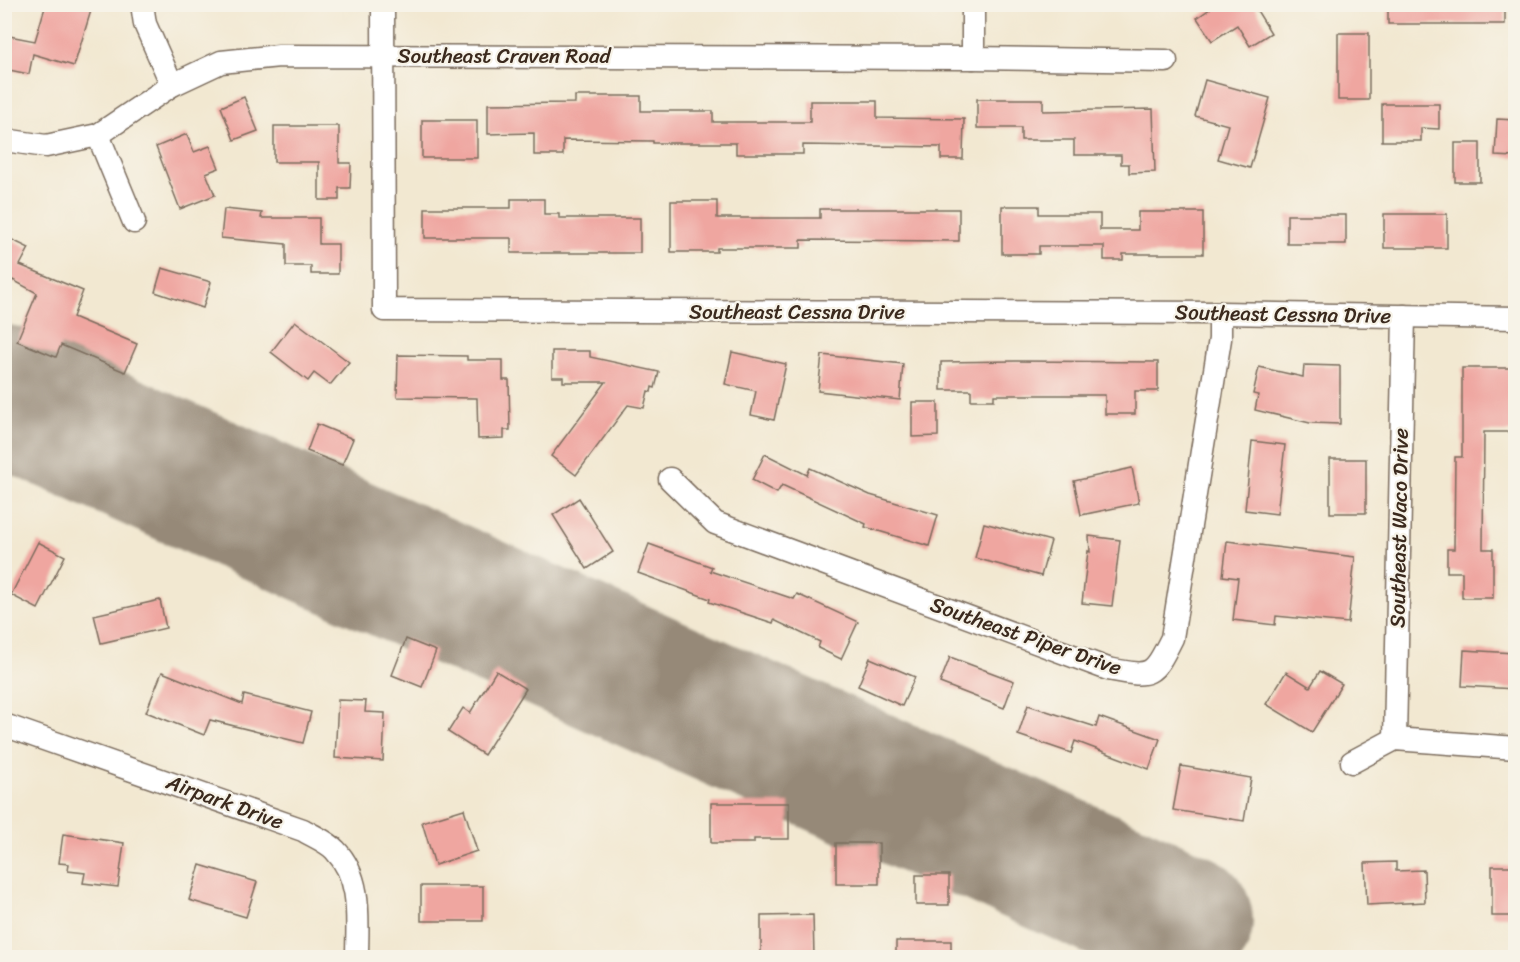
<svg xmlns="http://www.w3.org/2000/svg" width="1520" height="962" font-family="Sriracha,sans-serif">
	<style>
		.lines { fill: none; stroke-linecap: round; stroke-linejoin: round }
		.runway { stroke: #968978; stroke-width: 140 }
		.building { fill: #efa6a0 }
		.minor-casing { stroke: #7b6c5d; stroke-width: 25 }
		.minor { stroke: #fff; stroke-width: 22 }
		.labels { text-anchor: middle; stroke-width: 4.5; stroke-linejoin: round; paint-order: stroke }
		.street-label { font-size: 21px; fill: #3b2a1e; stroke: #f7f3e8 }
	</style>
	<rect width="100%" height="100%" fill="#f7f3e8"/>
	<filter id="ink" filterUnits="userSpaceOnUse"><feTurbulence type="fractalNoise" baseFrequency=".0167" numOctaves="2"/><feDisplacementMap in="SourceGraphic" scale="12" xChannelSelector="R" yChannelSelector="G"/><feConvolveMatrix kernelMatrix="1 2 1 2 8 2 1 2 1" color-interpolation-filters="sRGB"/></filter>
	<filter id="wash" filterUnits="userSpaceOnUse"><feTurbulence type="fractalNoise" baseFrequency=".008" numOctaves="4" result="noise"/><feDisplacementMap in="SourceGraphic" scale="24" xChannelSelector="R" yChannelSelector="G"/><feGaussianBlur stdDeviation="1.35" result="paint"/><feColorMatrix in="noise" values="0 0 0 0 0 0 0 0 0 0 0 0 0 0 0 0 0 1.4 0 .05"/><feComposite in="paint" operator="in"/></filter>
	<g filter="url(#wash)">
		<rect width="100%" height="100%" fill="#f2e8d1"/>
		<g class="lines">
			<!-- runway -->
			<polyline class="runway" points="4,395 1183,921"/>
		</g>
		<g id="blocks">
			<!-- building -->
			<g class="building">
				<polygon points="46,4 93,4 74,66 33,54 29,74 4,69 4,35 35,41"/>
				<polygon points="1217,4 1253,4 1271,33 1250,46 1237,25 1212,41 1197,18"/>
				<rect x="1388" y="4" width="117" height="20"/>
				<rect x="1338" y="33" width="31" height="67"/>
				<polygon points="1205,80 1270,98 1250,168 1218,159 1228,125 1195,116"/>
				<polygon points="575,96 641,96 641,111 713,111 713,122 810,122 810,101 877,101 877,118 964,119 963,159 941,159 941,147 803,145 803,154 736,154 736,143 653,143 653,141 563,140 563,155 534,155 534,133 488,134 488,104 575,103"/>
				<polygon points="244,97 258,131 234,140 221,107"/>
				<polygon points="977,99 1043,99 1043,111 1153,109 1155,172 1129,173 1129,164 1121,164 1121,155 1074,155 1074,140 1021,140 1021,128 977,128"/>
				<polygon points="1382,104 1439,104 1439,129 1421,128 1421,141 1382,141"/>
				<polygon points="1497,119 1515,120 1515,157 1495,156"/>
				<rect x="422" y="120" width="55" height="38"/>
				<polygon points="274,126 339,126 339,163 351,163 350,188 339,188 339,200 319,200 319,162 274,162"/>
				<polygon points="187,134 194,152 210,146 219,168 206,173 215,195 180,209 156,147"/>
				<rect x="1455" y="143" width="25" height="39"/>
				<polygon points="511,199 544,199 544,214 559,214 559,218 640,218 640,253 511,253 511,238 425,238 425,208 511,208"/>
				<polygon points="671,201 717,201 717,218 820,218 820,209 959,209 959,241 801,240 801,248 717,248 717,252 671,252"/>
				<polygon points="1002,206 1039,206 1039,214 1100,214 1100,230 1138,230 1138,212 1203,212 1203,254 1123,254 1123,260 1104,260 1104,246 1039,246 1039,254 1002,254"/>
				<polygon points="224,209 262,213 261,218 319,218 319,244 338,244 338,274 311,274 311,266 286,266 286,244 221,238"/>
				<rect x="1384" y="214" width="63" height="34"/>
				<rect x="1287" y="215" width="59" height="29"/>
				<polygon points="4,236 29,248 20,265 83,291 73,317 137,344 125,372 61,345 56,357 17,341 37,293 13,280 4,295"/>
				<polygon points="162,268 211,282 203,308 155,292"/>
				<polygon points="295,321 349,362 330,385 314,373 308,381 271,352"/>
				<polygon points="552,351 590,351 590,357 659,372 655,388 652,387 651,392 648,391 644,408 628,405 576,475 551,456 606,382 563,382 563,377 552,377"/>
				<polygon points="732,352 786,364 774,420 751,415 756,391 725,384"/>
				<polygon points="398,355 467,356 467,360 503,360 503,380 509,380 510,430 504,430 504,438 478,439 477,398 397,397"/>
				<polygon points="822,355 903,364 900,400 818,391"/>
				<polygon points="1016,361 1158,362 1158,391 1135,391 1135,414 1105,414 1105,395 994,395 994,400 971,400 971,390 941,390 941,362"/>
				<polygon points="1304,365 1340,366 1340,424 1310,423 1255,410 1258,395 1253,394 1259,367 1303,377"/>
				<polygon points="1462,368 1515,368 1515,432 1484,432 1483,549 1493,549 1493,598 1462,598 1462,572 1447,572 1447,549 1454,549 1455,457 1462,457"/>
				<polygon points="912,402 938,402 938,436 912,437"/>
				<polygon points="317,424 353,439 342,465 307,451"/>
				<polygon points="1252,441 1285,445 1277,514 1245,510"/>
				<polygon points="765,454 807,475 810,468 870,495 938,515 929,546 865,527 866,524 782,485 777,493 752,480"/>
				<rect x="1330" y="459" width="36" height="54"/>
				<polygon points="1132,468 1139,503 1081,515 1074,481"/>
				<polygon points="579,498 613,552 587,569 553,515"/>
				<polygon points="984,523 1051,541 1041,576 975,558"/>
				<polygon points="1089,536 1120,540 1112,606 1082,603 1088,551 1090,552"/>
				<polygon points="1227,541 1355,557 1348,623 1276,616 1275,625 1233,620 1238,578 1223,576"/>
				<polygon points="38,542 65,556 38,609 11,595"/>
				<polygon points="649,544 712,567 710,571 794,599 797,594 858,622 841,659 818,648 820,642 774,620 773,623 709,602 710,599 638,573"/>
				<polygon points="160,600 166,628 101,643 94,615"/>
				<polygon points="406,639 436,651 422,687 392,675"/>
				<polygon points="1464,650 1514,653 1513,669 1515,669 1515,689 1462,686"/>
				<polygon points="950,657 1014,681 1004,708 940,683"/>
				<polygon points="870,658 915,677 902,706 858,686"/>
				<polygon points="496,671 526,689 484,755 448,732 463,708 470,713"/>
				<polygon points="1320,671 1342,684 1312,732 1266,704 1286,672 1310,687"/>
				<polygon points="162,672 242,704 244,695 311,712 303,743 210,720 204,735 146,712"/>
				<polygon points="338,700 366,701 365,712 385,713 383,761 335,758"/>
				<polygon points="1028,705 1096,727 1099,717 1160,739 1149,769 1075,741 1071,753 1018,735"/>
				<polygon points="1181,766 1251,778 1244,821 1173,810"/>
				<polygon points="711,803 789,803 789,839 754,839 754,843 711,843"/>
				<polygon points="464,809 477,851 435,865 422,822"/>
				<polygon points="63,834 124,843 118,887 83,883 85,873 68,871 69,864 59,863"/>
				<rect x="836" y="843" width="43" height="41"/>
				<polygon points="1396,862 1396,871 1424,870 1425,902 1367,905 1365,863"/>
				<polygon points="200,865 257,882 246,917 189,900"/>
				<rect x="1492" y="866" width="23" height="50"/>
				<rect x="916" y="875" width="33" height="30"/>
				<rect x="421" y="886" width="62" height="35"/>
				<polygon points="813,915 814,957 761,957 761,916"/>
				<rect x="896" y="941" width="55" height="16"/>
			</g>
		</g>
	</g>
	<g filter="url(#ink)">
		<use href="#blocks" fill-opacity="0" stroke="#7b6c5d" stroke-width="1.5"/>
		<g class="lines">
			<defs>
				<g id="minor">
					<polyline points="142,4 145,24 172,85"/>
					<polyline points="383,4 384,310 1220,313 1516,318"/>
					<polyline points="973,4 973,58"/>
					<polyline points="98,135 134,222"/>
					<polyline points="4,140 46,146 98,135 172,85 221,62 279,56 973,58 1166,61"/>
					<path d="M670,479L715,523L1108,669C1151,677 1152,678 1172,638L1220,339V313"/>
					<path d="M4,725L303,830C313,836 328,842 335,850C363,879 357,921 357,958"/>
					<polyline points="1395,739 1404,316"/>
					<polyline points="1352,762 1395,739 1516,748"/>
				</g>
			</defs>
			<!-- minor casing -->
			<use href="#minor" class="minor-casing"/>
			<!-- minor -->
			<use href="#minor" class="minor"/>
		</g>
	</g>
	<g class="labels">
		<!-- street labels -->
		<g class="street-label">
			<text x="504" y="63">Southeast Craven Road</text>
			<text x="797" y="319">Southeast Cessna Drive</text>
			<text transform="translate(1283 314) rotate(1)" y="7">Southeast Cessna Drive</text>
			<text transform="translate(1399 528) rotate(-89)" y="7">Southeast Waco Drive</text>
			<text transform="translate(1026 636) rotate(19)" y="7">Southeast Piper Drive</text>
			<text transform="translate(225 802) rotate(20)" y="7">Airpark Drive</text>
		</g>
	</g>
	<!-- margin -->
	<rect width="1520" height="962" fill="none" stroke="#f7f3e8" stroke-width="24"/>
</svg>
